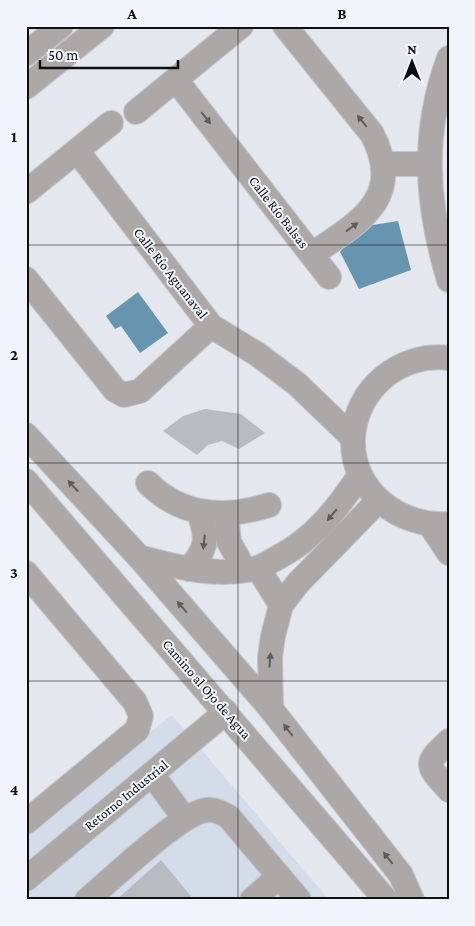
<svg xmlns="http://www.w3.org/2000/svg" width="475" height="926" font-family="'Crimson Pro',serif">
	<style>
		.built { fill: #d5dce9 }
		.water { fill: #6795b0 }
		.building { fill: #b8bbc1 }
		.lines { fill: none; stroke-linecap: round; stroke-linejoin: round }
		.minor-casing { stroke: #c2c4ca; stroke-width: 26 }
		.minor { stroke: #aca8a7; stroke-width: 24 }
		.oneway { fill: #5d5c5c }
		.grid { fill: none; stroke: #0e0f11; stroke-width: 1; stroke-opacity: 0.55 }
		.labels { text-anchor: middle; stroke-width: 4; stroke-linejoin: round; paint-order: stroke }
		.street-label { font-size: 14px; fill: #0e0f11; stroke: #f1f4fa }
		.neatline { fill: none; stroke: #0e0f11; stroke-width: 2 }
		.grid-label { font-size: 16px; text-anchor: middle; font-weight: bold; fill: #0e0f11 }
	</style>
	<rect width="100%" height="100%" fill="#e4e7ed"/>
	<!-- built -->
	<polygon class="built" points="172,715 329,900 26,900 26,828"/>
	<!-- water -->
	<g class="water">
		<polygon points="398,221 411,270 359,289 340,252 360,227"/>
		<polygon points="138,292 168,333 140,353 121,326 115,329 106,316"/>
	</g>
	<!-- building -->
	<g class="building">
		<polygon points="205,409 241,414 265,433 239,449 222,441 208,445 197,455 163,431 183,416"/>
		<polygon points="161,860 194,900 116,900"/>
	</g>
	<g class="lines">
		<defs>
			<g id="minor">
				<path d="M285,26L372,134C405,198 360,222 312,254"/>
				<polyline points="26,54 61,26"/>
				<path d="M449,58C421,134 426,204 449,280"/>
				<polyline points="176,80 329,277"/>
				<polyline points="26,87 102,26"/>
				<polyline points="136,112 241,26"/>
				<polyline points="78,152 211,326 257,354 297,384 353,438"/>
				<polyline points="384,164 429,164"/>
				<polyline points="26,192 111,123"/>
				<polyline points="26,279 115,390 124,395 140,391 211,326"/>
				<path d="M449,358C400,352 355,389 353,439C351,491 400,528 449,524"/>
				<polyline points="26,435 139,557 271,709 401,875 412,900"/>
				<polyline points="26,481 386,900"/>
				<path d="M148,483C182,517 225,519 269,505"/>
				<polyline points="226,513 229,542 244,569"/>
				<polyline points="431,526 449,553"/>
				<path d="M139,557C176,567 218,578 257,568C264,566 271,561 277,558C315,538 337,509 360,475"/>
				<polyline points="258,568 281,605"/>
				<path d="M189,569C209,547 207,538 199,511"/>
				<polyline points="26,573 135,702 141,716 137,730 26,822"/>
				<polyline points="271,709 270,657 273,636 281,605 298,583 378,501"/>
				<path d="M449,741C423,765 427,765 449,790"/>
				<polyline points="152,774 184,818"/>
				<polyline points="26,879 226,712"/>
				<path d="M87,900C111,880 181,812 207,810C215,809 222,813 229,817L299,900"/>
				<polyline points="252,900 279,876"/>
			</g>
		</defs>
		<!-- minor casing -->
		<use href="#minor" class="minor-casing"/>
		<!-- minor -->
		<use href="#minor" class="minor"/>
	</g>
	<!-- one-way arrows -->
	<defs><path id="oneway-solid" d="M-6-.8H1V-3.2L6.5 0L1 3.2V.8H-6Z" transform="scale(1.25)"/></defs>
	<g class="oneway">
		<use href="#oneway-solid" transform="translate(206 118) rotate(52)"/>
		<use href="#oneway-solid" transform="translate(362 121) rotate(-129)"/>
		<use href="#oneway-solid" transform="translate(352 227) rotate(-36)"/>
		<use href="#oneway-solid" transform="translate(73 486) rotate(-133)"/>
		<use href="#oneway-solid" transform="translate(332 515) rotate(130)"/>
		<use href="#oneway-solid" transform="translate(204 542) rotate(96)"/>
		<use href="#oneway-solid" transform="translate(182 607) rotate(-131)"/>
		<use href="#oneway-solid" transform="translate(270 660) rotate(-86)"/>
		<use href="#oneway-solid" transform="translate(288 730) rotate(-128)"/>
		<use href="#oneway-solid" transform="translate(388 858) rotate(-128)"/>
	</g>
	<!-- grid -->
	<path class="grid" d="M238,26V900M26,245H449M26,463H449M26,681H449"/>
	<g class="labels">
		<!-- street labels -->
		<g class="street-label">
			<text transform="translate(279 212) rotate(52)" y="5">Calle Río Balsas</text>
			<text transform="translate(171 273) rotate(52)" y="5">Calle Río Aguanaval</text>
			<text transform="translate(207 689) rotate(49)" y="5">Camino al Ojo de Agua</text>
			<text transform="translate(126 795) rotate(-39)" y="5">Retorno Industrial</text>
		</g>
	</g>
	<!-- border -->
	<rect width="475" height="926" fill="none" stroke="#f1f4fa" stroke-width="55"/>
	<!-- north arrow -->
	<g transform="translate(412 62)" stroke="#f1f4fa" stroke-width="4" paint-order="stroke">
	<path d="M0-4L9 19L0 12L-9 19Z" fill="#0e0f11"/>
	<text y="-8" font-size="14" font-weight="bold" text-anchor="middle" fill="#0e0f11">N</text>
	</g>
	<!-- scale -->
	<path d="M40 60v8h138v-8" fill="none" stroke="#0e0f11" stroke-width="2.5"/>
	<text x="48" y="60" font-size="15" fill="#0e0f11" stroke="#f1f4fa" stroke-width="4" paint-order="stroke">50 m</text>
	<rect x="28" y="28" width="420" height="870" class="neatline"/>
	<g class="grid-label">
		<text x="132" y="19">A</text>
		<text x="342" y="19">B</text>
		<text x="14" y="142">1</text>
		<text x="14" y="360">2</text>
		<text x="14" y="578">3</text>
		<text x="14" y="795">4</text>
	</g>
</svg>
